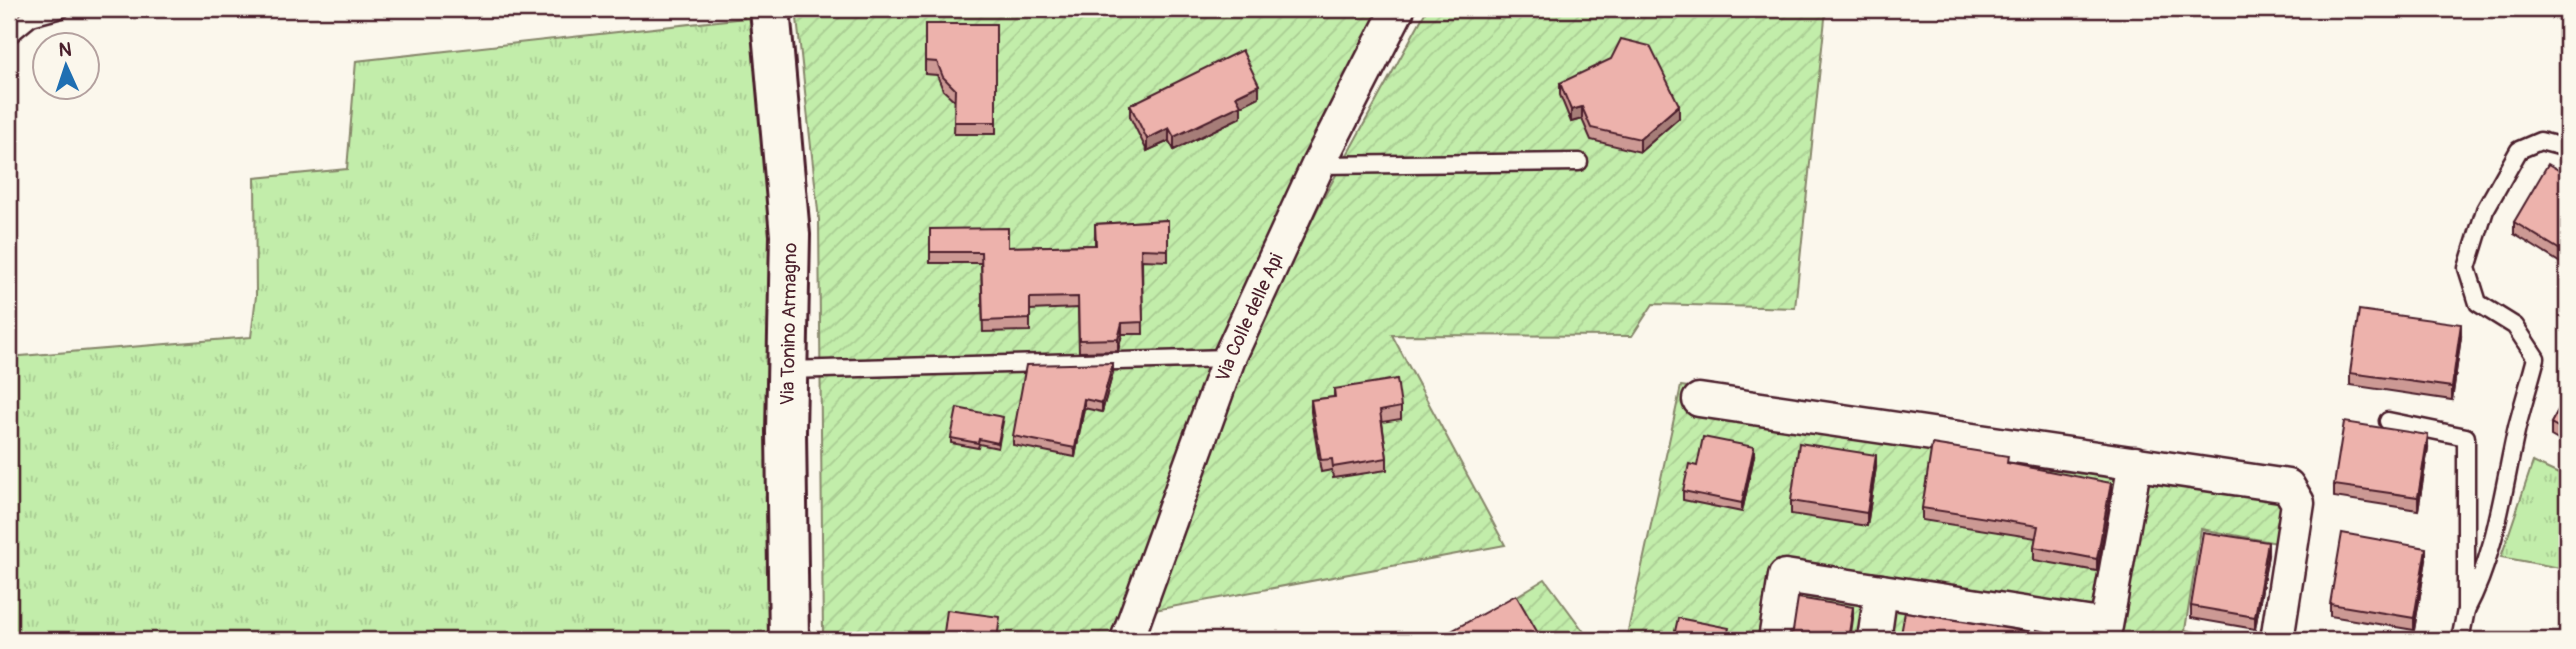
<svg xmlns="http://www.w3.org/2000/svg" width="2576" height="649" font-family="Pangolin,sans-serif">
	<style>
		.grass { fill: url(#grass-tufts); stroke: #86866a; stroke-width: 2 }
		.garden { fill: url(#garden-furrows); stroke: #86866a; stroke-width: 2 }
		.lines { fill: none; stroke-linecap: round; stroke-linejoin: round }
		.service-casing { stroke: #4a1f2b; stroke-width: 21 }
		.minor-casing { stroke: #4a1f2b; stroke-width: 37 }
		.tertiary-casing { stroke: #4a1f2b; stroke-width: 44 }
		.service { stroke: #fbf7ec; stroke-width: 16 }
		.minor { stroke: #fbf7ec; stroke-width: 32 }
		.tertiary { stroke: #fbf7ec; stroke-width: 38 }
		.wall { fill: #cc9994; stroke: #4a1f2b; stroke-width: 2 }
		.shaded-wall { fill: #a67d78; stroke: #4a1f2b; stroke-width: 2 }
		.building { fill: #edb2ac; stroke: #4a1f2b; stroke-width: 2 }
		.labels { text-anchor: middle; stroke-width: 6; stroke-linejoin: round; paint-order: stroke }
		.street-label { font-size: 19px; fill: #4a1f2b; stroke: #fbf7ec }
	</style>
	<defs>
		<pattern id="grass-tufts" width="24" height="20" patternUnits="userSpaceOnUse" patternTransform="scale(1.75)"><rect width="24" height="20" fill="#c2edaa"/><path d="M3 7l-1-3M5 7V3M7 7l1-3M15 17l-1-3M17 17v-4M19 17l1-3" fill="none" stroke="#a8cb92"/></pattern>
		<pattern id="garden-furrows" width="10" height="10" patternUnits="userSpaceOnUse" patternTransform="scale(1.75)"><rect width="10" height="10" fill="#c2edaa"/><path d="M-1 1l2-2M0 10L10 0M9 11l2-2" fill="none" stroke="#a8cb92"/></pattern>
	</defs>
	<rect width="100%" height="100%" fill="#fbf7ec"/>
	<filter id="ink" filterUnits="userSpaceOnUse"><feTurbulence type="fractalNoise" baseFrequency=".0143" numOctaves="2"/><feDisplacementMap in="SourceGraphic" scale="14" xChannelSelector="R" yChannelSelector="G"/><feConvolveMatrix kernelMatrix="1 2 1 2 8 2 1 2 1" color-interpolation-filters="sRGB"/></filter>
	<g filter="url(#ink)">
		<!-- grass -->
		<g class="grass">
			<polygon points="743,9 759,9 776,222 773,640 9,640 9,357 251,337 256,296 255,178 347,169 356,61 744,18"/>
			<polygon points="2533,462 2567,478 2567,574 2560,568 2501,557"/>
		</g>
		<!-- garden -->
		<g class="garden">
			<polygon points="796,9 1382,9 1305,155 1226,339 1112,640 823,640 819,220"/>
			<polygon points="1427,9 1826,9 1795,308 1653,304 1632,336 1392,335 1505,545 1155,610 1244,359 1320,204"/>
			<polygon points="1681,386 2286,470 2277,543 2201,529 2185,630 2241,640 1626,640"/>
			<polygon points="1545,579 1590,640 1445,640"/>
		</g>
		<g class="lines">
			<defs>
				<g id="service">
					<polyline points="9,35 31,17 61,9"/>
					<polyline points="1318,165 1579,162"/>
					<polyline points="787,370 1229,358"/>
					<polyline points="2388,421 2466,437 2466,610 2460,640"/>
					<path d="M2466,610C2496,554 2503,489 2517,427C2523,404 2530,381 2536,358L2515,326L2478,303L2467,268L2485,210L2519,150L2540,141L2567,148"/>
				</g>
				<g id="minor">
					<polyline points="1699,400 2288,486 2298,503 2277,640"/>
					<path id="s1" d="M1127,640L1229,358L1318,165L1398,9"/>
					<polyline points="1775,640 1785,576 2106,626 2135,463"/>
					<polyline points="1874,640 1881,591"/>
				</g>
				<polyline id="tertiary" points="770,9 790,235 786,432 789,640"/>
			</defs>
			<!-- service casing -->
			<use href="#service" class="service-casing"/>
			<!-- minor casing -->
			<use href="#minor" class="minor-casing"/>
			<!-- tertiary casing -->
			<use href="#tertiary" class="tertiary-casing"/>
			<!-- service -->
			<use href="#service" class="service"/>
			<!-- minor -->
			<use href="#minor" class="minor"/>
			<!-- tertiary -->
			<use href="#tertiary" class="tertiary"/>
		</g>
		<!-- wall -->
		<g class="wall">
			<polygon points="556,9 603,9 556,12"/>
			<polygon points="925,24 996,24 996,134 954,134 955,101 943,90 937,75 925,74"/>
			<polygon points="1560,83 1679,118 1640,152 1591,140 1582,119 1571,122 1560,95"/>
			<polygon points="1259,97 1241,106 1241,117 1174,150 1169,141 1147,151 1130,117 1130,105"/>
			<polygon points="2567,175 2567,267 2514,234 2514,222"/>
			<polygon points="1168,220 1168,261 1142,260 1143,334 1122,334 1118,351 1079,352 1078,308 1030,310 1030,331 983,332 981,263 930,263 930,229 1008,247 1095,245 1095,224"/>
			<polygon points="2461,337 2452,400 2350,385 2350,373"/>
			<polygon points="1113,372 1102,412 1084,408 1075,457 1013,445 1013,436"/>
			<polygon points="1334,389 1401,407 1401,419 1382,422 1387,458 1387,470 1333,478 1332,470 1321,472 1311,412 1311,400 1334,397"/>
			<polygon points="2567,394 2567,445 2551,436 2551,423"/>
			<polygon points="1003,422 998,448 979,444 978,448 951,443 951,438"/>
			<polygon points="2428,448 2418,510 2334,497 2334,485"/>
			<polygon points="1754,456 1742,512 1683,500 1683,491"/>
			<polygon points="2008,463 2111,495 2097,571 2034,560 2034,547 2036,538 1922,520 1922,508"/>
			<polygon points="1876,467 1867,526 1791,514 1791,501"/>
			<polygon points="2268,555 2255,629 2191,618 2191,606"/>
			<polygon points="2426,560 2414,630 2330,616 2330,604"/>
		</g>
		<!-- shaded-wall -->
		<g class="shaded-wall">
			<polygon points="1259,85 1259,97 1241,106 1241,117 1174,150 1174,137 1236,96"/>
			<polygon points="1679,105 1679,118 1640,152 1640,139"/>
			<polygon points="1582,107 1582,119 1571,122 1571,110"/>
			<polygon points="1169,128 1169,141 1147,151 1147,139"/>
			<polygon points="1122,323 1122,334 1118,351 1118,339"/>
			<polygon points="2461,324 2461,337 2452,400 2452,387"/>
			<polygon points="1113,363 1113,372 1102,412 1102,403"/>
			<polygon points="1084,399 1084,408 1075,457 1075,448"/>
			<polygon points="2428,435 2428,448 2418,510 2418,497"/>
			<polygon points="1754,447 1754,456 1742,512 1742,503"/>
			<polygon points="1876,455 1876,467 1867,526 1867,513"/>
			<polygon points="2111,483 2111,495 2097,571 2097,559"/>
			<polygon points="2268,542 2268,555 2255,629 2255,617"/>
			<polygon points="2426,548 2426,560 2414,630 2414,618"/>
			<polygon points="1853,607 1853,619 1850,640 1848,640"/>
		</g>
		<!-- building -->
		<g class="building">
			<polygon points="925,24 996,24 996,122 954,122 955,89 943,77 937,62 925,61"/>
			<polygon points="1621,39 1650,46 1679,105 1640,139 1591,128 1582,107 1571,110 1560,83 1611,59"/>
			<polygon points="1242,50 1259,85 1236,96 1241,105 1174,137 1169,128 1147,139 1130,105"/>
			<polygon points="2548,164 2567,175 2567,254 2514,222"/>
			<polygon points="1168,220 1168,250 1141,249 1143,322 1122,323 1118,339 1079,340 1078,297 1030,298 1030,319 983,321 981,252 930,252 930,229 1008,228 1008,247 1096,245 1095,224"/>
			<polygon points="2359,310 2461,324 2452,387 2350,373"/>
			<polygon points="1113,363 1102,403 1084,399 1075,448 1013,436 1026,365"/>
			<polygon points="1397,379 1401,407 1380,411 1387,458 1333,467 1332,459 1321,460 1311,400 1335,397 1334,389"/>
			<polygon points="2567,394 2567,432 2551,423"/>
			<polygon points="957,408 1003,417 998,443 979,439 978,443 951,438"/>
			<polygon points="2344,422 2428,435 2418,497 2334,485"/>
			<polygon points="1703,437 1754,447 1742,503 1683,491 1689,464 1697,466"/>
			<polygon points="1799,443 1876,455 1867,513 1791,501"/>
			<polygon points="1932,444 2008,456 2007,463 2111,483 2097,559 2034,547 2038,526 1922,508"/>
			<polygon points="2203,532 2268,542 2255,617 2191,606"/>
			<polygon points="2342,533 2426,548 2414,618 2330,604"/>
			<polygon points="1516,595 1542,640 1452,640 1448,633"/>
			<polygon points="1798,598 1853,607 1848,640 1785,640 1793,631"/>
			<polygon points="947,610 1000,617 997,640 943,640"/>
			<polygon points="1905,612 2035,633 2036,630 2088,640 1900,640"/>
			<polygon points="1678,618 1729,628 1726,640 1673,640"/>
		</g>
	</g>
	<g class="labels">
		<!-- street labels -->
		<g class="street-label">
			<text dy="7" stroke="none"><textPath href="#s1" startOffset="345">Via Colle delle Api</textPath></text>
			<text transform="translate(788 324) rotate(-89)" y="7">Via Tonino Armagno</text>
		</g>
	</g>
	<!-- margin -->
	<rect width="2576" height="649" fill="none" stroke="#fbf7ec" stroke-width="35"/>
	<rect x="18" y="18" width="2541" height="614" fill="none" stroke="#4a1f2b" stroke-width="2.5" filter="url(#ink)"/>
	<!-- north arrow -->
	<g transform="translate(66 66) rotate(357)"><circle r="33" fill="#fbf7ec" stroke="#b4a19f" stroke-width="2"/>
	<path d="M0-5L12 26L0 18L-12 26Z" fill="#1f6fb2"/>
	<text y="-10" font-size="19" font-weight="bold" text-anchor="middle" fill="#4a1f2b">N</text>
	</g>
</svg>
